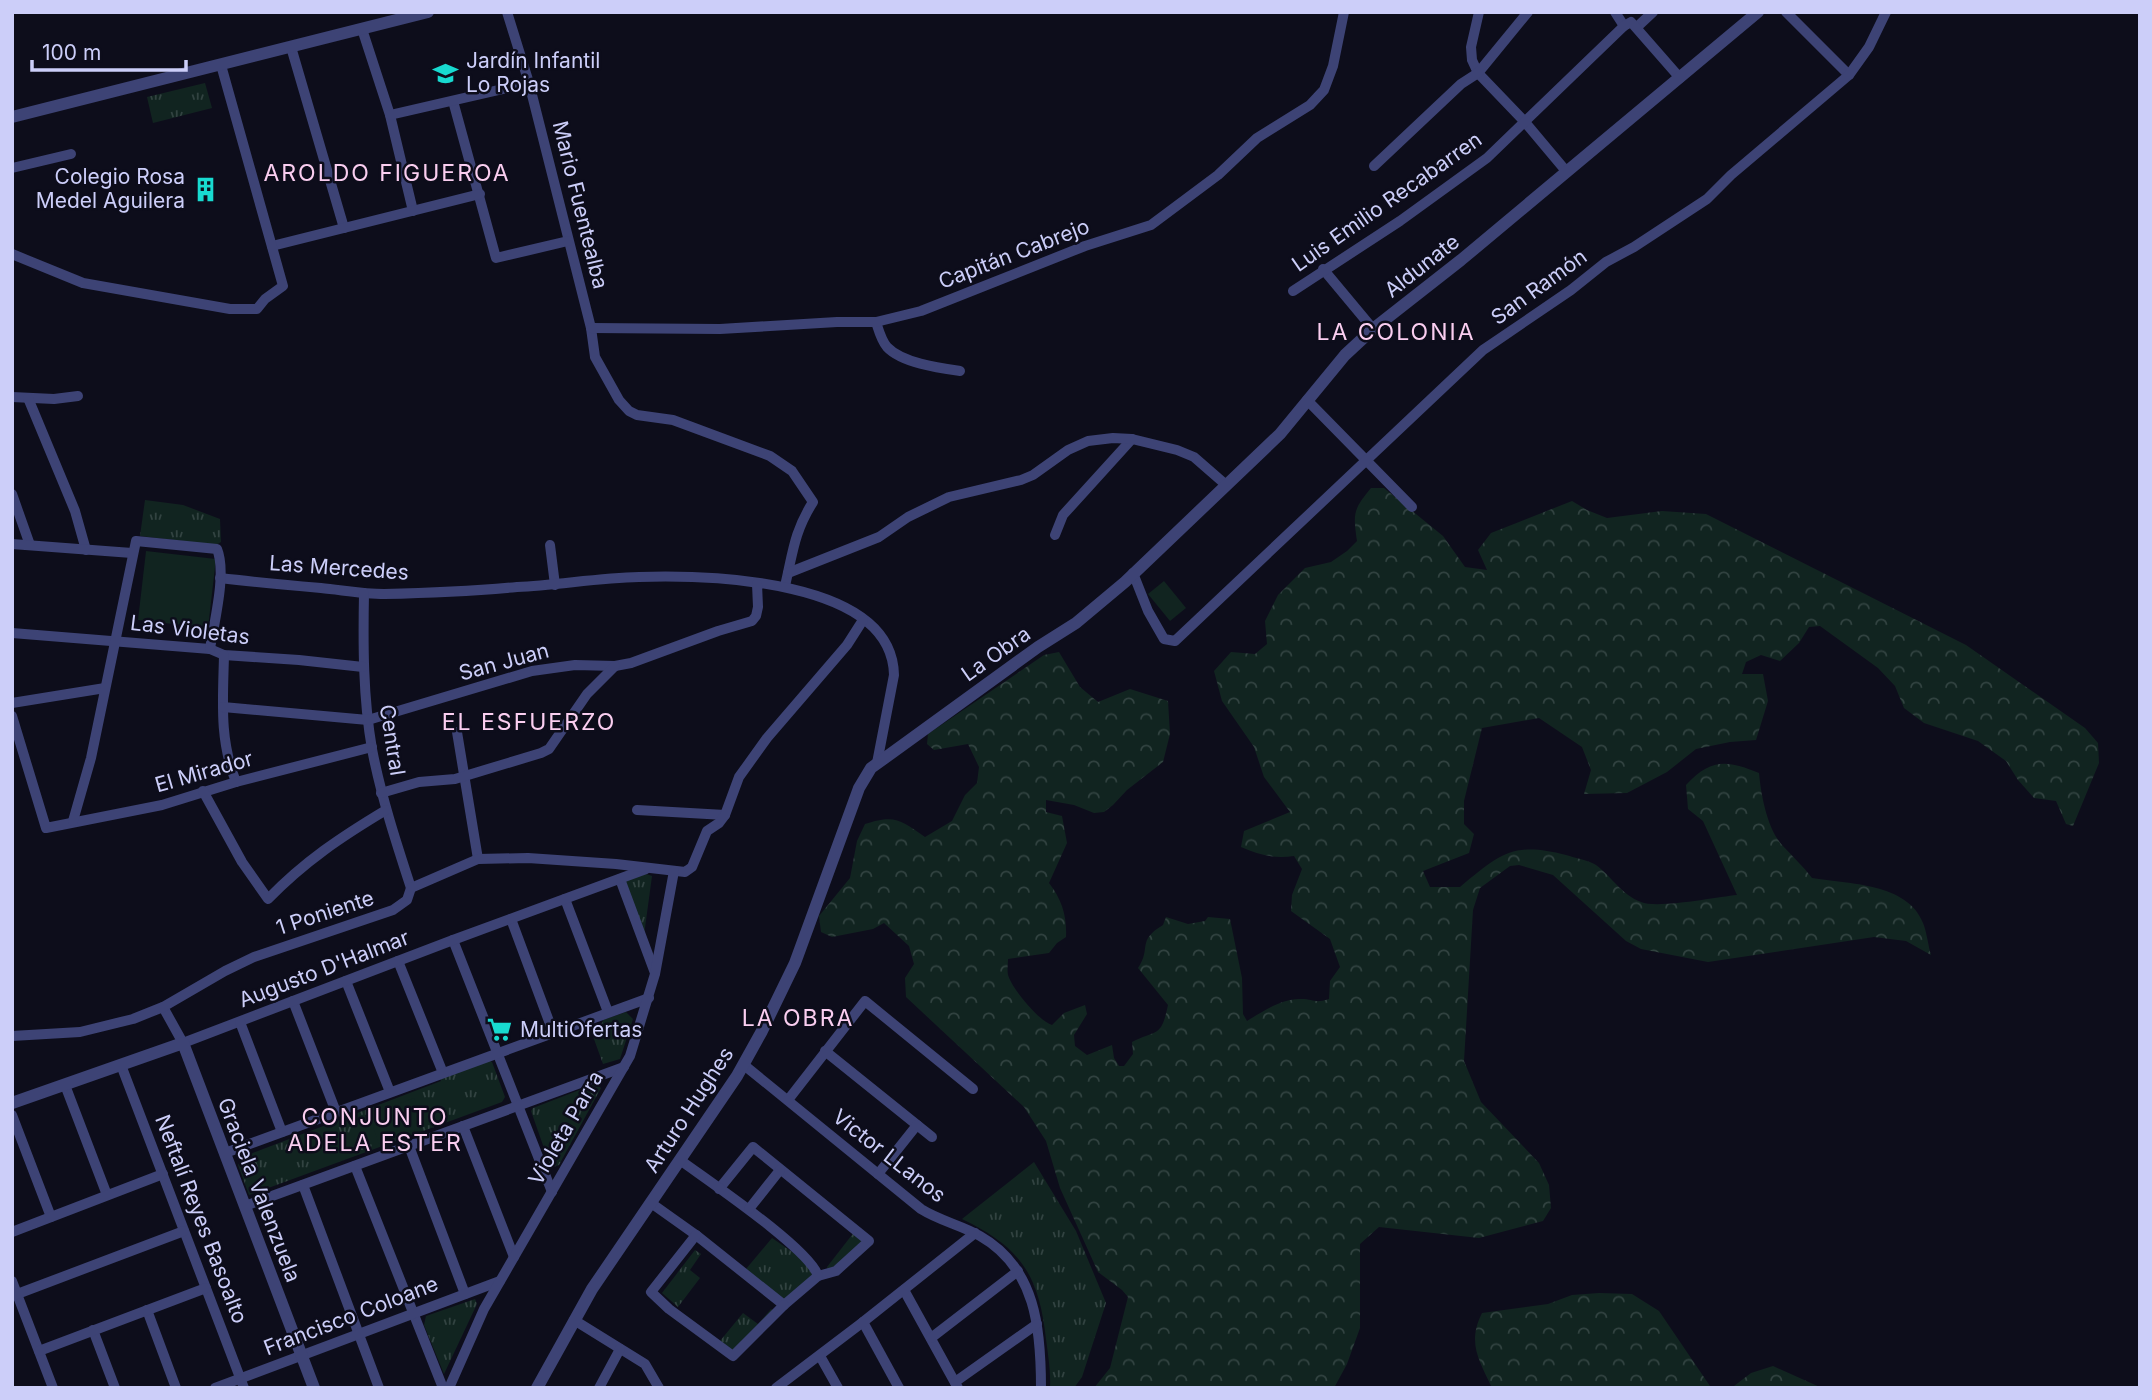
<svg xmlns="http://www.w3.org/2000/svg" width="2152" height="1400" font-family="Inter,sans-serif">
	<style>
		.grass { fill: url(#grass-tufts) }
		.forest { fill: url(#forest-crowns) }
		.pitch { fill: #112420 }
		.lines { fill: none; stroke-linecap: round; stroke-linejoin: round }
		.minor { stroke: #3d4375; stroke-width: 10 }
		.tertiary { stroke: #3d4375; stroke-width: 12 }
		.labels { text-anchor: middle; stroke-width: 5; stroke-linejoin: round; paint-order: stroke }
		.poi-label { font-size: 21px; fill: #cccef9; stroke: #0d0d1b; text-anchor: start }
		.street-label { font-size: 21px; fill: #cccef9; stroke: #0d0d1b }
		.neighbourhood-label { font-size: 23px; letter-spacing: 2px; fill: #facef0; stroke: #0d0d1b }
	</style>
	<defs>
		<pattern id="grass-tufts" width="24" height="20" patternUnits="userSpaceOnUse" patternTransform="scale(1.75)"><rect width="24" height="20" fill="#112420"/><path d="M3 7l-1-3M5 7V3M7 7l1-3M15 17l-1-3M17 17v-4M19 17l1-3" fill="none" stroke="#324341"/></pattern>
		<pattern id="forest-crowns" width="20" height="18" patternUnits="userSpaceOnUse" patternTransform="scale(1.75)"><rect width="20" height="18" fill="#112420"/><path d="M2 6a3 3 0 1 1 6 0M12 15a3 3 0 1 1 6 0" fill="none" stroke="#324341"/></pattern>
	</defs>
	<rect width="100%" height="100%" fill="#0d0d1b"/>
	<!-- grass -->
	<g class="grass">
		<polygon points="205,83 212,108 153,123 147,97"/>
		<polygon points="145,500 183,505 220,519 221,542 216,545 140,536"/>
		<polygon points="646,874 652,876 644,935 625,880"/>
		<polygon points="626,1012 633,1019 620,1059 603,1064 590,1028 602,1023 603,1020"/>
		<polygon points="486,1059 492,1062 505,1097 502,1102 249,1195 238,1165 242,1157 441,1081 440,1077"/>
		<polygon points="595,1084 601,1088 559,1165 551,1168 531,1111 533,1108"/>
		<path d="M1034,1162L1076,1231L1106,1303L1082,1377L1074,1388H1050C1051,1372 1048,1355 1046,1339C1039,1274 1020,1247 962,1219Z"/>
		<polygon points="855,1231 868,1240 828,1271 827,1267"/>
		<polygon points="772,1238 810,1264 815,1273 787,1300 781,1298 746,1269"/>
		<polygon points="695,1250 701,1254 690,1270 700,1278 678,1307 662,1293"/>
		<polygon points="475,1299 477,1304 444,1374 424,1325 426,1316"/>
		<polygon points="771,1309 781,1313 734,1353 720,1341 743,1313 758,1324"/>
	</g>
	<!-- forest -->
	<g class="forest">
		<path d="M1371,488H1384L1443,536L1465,567L1487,570L1478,550L1491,533L1572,501L1587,510L1607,518L1662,511L1706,514L1966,645L2085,728L2098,743L2099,763L2073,826L2066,824L2056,801L2034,798L2018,780L2006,761L1978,741L1924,723L1904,708L1895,686L1878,668L1820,626L1809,627L1799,643L1780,661L1761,655L1746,662L1742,674H1763L1768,701L1756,740L1730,742L1696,749L1667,772L1627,793L1584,794L1591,770L1582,747L1539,718L1482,728L1464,801V824L1474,834L1469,853L1423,871L1430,887H1460C1500,854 1513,841 1566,855C1575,858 1588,860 1596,865C1612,877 1622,895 1641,902C1657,909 1717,897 1737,895L1703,821L1688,809L1686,785C1711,758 1727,760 1759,773C1761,795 1767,828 1782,845C1792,856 1803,866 1812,878C1848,884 1908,883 1923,923C1927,933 1928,945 1931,955L1906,941L1874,937L1708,962L1641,949L1626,941L1553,875L1519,865L1510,866L1480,888L1473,910L1464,1061L1481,1102L1539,1163L1549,1185L1551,1208L1543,1221L1479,1238L1379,1227L1360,1244V1328L1347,1364L1334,1388H1094L1110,1368L1128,1297L1122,1290L1098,1272L1060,1188L1046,1141L1024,1107L906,997L905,978L914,964L909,946L884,923L873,929L832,937L821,932L819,916L850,878L857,841L865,824C895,814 901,820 925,837L952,821L965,795L977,783L979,767L968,744L934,750L927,744L928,734L1044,655L1059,652L1080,687L1098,702L1130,689L1168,701L1170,734L1163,762L1127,790L1113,805L1104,812L1094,813L1074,805L1046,800V812L1062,816L1067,843L1049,883C1062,900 1067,916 1066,937L1057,943L1049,953L1008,959C1008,963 1007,971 1008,975C1012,989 1039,1021 1052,1025L1064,1013L1085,1005L1087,1014L1074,1035L1075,1046L1087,1055L1112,1045L1114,1058L1119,1066H1124L1133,1054L1132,1042C1158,1029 1161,1038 1168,1005L1138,968C1152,948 1136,941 1163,925L1166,917L1188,924L1205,921L1208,917L1230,919L1242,978L1243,1014L1247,1021C1262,1012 1282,998 1301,999C1314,999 1314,1004 1329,999L1330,981L1340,967L1330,939L1291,911L1292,895L1302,869L1294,856C1274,859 1259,855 1241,847L1244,831L1290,812L1264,777L1254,747L1222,701L1214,671L1231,652L1255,654L1267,644L1265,621L1278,595L1305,568L1331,562L1347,551L1357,541C1353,513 1353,510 1371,488Z"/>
		<path d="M1599,1293L1632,1294L1659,1311L1710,1386H1734L1751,1373L1773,1366L1822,1388H1492C1479,1360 1467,1343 1482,1313L1548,1304L1572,1295Z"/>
	</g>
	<!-- pitch -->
	<g class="pitch">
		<polygon points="146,551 216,559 208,628 138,620"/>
		<polygon points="1164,581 1186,608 1170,621 1148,594"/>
		<polygon points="414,1098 425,1126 379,1144 369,1115"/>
	</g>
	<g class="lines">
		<!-- minor -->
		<g class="minor">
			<path d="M507,12L529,83L591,328L595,357L619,400L629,411L637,415L673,420L770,456L792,471L813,502C794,532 793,552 785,586"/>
			<polyline points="1479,12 1471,47 1472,60 1478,73 1524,121 1566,171"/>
			<polyline points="1615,12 1624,26"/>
			<polyline points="1786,12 1849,75"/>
			<polyline points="1637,27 1653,12"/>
			<polyline points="362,29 390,115 413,211"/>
			<polyline points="291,47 344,228"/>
			<polyline points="453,101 496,258 568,241"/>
			<polyline points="390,115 529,83"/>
			<polyline points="1374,166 1461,84 1478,73 1528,12"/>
			<polyline points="12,168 71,154"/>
			<polyline points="272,246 480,194"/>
			<polyline points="12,254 83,283 230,309 257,309 265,299 283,286 221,65"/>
			<polyline points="1323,269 1373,329"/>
			<polyline points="1293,291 1400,221 1487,158 1624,26 1631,22 1680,78"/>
			<path d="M876,322C879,331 881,340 887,347C902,363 939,368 960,371"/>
			<polyline points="591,328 720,329 837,322 876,322 921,311 1085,246 1151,225 1218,175 1257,138 1310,105 1324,90 1333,66 1344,12"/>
			<polyline points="12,397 54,399 78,396"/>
			<polyline points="28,398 75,511 86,550"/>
			<polyline points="1307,400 1412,507"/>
			<polyline points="12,494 30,545"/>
			<polyline points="1055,535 1063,515 1132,439"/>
			<polyline points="12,544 132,553"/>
			<polyline points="550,545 555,585"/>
			<polyline points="788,573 879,537 908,517 949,497 1021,480 1033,475 1068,450 1088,441 1113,438 1132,439 1177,450 1194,457 1225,484"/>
			<polyline points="1133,573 1148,611 1164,639 1175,641 1483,350 1571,290 1606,262 1634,247 1707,199 1731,175 1849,75 1869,47 1886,12"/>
			<path d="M220,578C254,582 287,585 321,588C342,590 363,594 384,594C428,593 473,591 517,587C558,585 598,578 639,577C707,575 892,578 894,675L877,763"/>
			<path d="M364,593C363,645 363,697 372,749C381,796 396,842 411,888"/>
			<polyline points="12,633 210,649 224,655 299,660 363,667"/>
			<path d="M224,655C223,700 219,739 236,782"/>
			<polyline points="12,703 105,688"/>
			<polyline points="223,707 368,720 532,671 575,665 615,666 631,663 718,631 752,621 756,616 758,607 757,584"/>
			<polyline points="12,716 46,828 162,805 236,782 372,747"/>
			<polyline points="457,732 478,859"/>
			<path d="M203,791L242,862L268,899C305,861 341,837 386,810"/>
			<polyline points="381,793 419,782 455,779 541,753 549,749 587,694 615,666"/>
			<polyline points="637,810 725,815"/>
			<path d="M73,821L91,758L136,541L217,549C227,573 214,622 210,649"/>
			<polyline points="620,879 655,973"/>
			<polyline points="565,899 608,1012"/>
			<polyline points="511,919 553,1032"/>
			<polyline points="453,940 552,1192"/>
			<polyline points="398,961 443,1073"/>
			<polyline points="346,981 390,1092"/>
			<polyline points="293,1001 336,1112"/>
			<polyline points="163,1007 183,1043 453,940 646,869"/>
			<polyline points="240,1022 282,1132"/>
			<polyline points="12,1036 80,1032 133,1019 163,1007 225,971 254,957 393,910 407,900 411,888 478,859 528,858 616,864 685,872 692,867 707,831 719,823 725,815 739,777 767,738 847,645 863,620"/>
			<polyline points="825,1051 932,1137"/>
			<polyline points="121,1065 244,1388"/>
			<path d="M744,1065L921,1209C940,1221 961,1225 980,1236C1036,1268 1041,1329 1041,1388"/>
			<polyline points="65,1085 107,1195"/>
			<polyline points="788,1100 865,1001 973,1089"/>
			<polyline points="12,1115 51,1217"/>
			<polyline points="463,1126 514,1257"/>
			<polyline points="409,1146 465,1294"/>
			<polyline points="225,1153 649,998"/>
			<polyline points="355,1166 443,1388"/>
			<polyline points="878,1174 917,1125"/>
			<polyline points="303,1185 379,1388"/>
			<polyline points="719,1189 753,1147 869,1241 836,1271 818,1276"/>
			<path d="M651,1203L696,1235L784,1305L818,1276C810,1249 707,1180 680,1160"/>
			<polyline points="245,1206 624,1067"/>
			<polyline points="749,1209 780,1170"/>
			<polyline points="12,1232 163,1174"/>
			<polyline points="696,1235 651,1292 669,1309 733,1356 784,1305"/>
			<polyline points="12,1281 53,1388"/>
			<polyline points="904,1290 958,1388"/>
			<polyline points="12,1296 184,1231"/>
			<polyline points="147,1310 176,1388"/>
			<polyline points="574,1320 645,1364 659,1388"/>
			<polyline points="863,1322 899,1388"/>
			<polyline points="93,1330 115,1388"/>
			<polyline points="931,1338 1018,1271"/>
			<polyline points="39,1351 206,1288"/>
			<polyline points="820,1356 838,1388"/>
			<polyline points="955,1382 1037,1324"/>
			<polyline points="215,1388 500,1281"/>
			<polyline points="449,1388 484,1309 630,1056 655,974 674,871"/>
			<polyline points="599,1388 620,1349"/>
			<polyline points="776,1388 863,1322 975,1233"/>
		</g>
		<!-- tertiary -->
		<g class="tertiary">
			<polyline points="12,117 428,12"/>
			<polyline points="12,1103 183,1043 314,1388"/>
			<polyline points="537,1388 592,1289 737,1076 762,1031 795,963 859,788 871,768 1038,647 1076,623 1125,582 1280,434 1345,355 1373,329 1461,260 1758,12"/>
		</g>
	</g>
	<!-- icons -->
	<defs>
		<symbol id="school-bare" viewBox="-9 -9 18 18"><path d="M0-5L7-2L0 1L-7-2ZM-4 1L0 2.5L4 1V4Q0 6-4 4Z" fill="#18dad0" stroke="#0d0d1b" stroke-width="2.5" paint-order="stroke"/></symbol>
		<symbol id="building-bare" viewBox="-9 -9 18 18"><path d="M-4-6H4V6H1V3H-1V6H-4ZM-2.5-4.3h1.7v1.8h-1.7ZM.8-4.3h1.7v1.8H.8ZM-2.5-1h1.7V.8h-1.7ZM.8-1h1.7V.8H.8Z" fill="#18dad0" stroke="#0d0d1b" stroke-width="2.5" paint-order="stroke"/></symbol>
		<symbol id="supermarket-bare" viewBox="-9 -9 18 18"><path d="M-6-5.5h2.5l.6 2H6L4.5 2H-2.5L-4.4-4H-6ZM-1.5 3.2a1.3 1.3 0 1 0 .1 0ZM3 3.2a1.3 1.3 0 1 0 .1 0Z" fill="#18dad0" stroke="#0d0d1b" stroke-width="2.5" paint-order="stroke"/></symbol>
	</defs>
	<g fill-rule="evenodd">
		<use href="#school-bare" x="428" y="56" width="35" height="35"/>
		<use href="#building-bare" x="188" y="172" width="35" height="35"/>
		<use href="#supermarket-bare" x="482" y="1012" width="35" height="35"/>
	</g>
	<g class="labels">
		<!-- poi labels -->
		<g class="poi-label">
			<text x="466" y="68">Jardín Infantil<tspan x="466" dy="24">Lo Rojas</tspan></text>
			<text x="185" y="184" text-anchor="end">Colegio Rosa<tspan x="185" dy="24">Medel Aguilera</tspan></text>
			<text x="520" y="1037">MultiOfertas</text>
		</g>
		<!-- street labels -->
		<g class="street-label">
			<text transform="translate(1387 202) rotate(-35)" y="7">Luis Emilio Recabarren</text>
			<text transform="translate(580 205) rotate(76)" y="7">Mario Fuentealba</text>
			<text transform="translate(1014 254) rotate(-21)" y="7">Capitán Cabrejo</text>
			<text transform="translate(1422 266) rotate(-38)" y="7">Aldunate</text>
			<text transform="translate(1539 287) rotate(-36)" y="7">San Ramón</text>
			<text transform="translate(339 568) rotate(4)" y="7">Las Mercedes</text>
			<text transform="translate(190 630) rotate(7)" y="7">Las Violetas</text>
			<text transform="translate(996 654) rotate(-35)" y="7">La Obra</text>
			<text transform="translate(504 662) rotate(-15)" y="7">San Juan</text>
			<text transform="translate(392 740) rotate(81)" y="7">Central</text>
			<text transform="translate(204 772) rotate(-16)" y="7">El Mirador</text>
			<text transform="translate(325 913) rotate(-18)" y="7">1 Poniente</text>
			<text transform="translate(324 969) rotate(-21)" y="7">Augusto D'Halmar</text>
			<text transform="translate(689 1110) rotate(-57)" y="7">Arturo Hughes</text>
			<text transform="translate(566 1128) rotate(-60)" y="7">Violeta Parra</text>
			<text transform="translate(889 1156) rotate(38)" y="7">Victor LLanos</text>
			<text transform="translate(259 1190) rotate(69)" y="7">Graciela Valenzuela</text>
			<text transform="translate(201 1219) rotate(69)" y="7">Neftalí Reyes Basoalto</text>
			<text transform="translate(351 1316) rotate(-21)" y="7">Francisco Coloane</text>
		</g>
		<!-- neighbourhood labels -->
		<g class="neighbourhood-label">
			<text x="387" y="181">AROLDO FIGUEROA</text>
			<text x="1396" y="340">LA COLONIA</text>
			<text x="529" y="730">EL ESFUERZO</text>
			<text x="798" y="1026">LA OBRA</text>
			<text x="375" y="1125">CONJUNTO<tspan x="375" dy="26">ADELA ESTER</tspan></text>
		</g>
	</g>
	<!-- border -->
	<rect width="2152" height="1400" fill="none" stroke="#cccef9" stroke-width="28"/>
	<!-- scale -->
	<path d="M32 60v10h154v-10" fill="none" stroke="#cccef9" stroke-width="3.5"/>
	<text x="42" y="60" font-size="21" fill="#cccef9" stroke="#0d0d1b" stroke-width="5" paint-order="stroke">100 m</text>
</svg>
